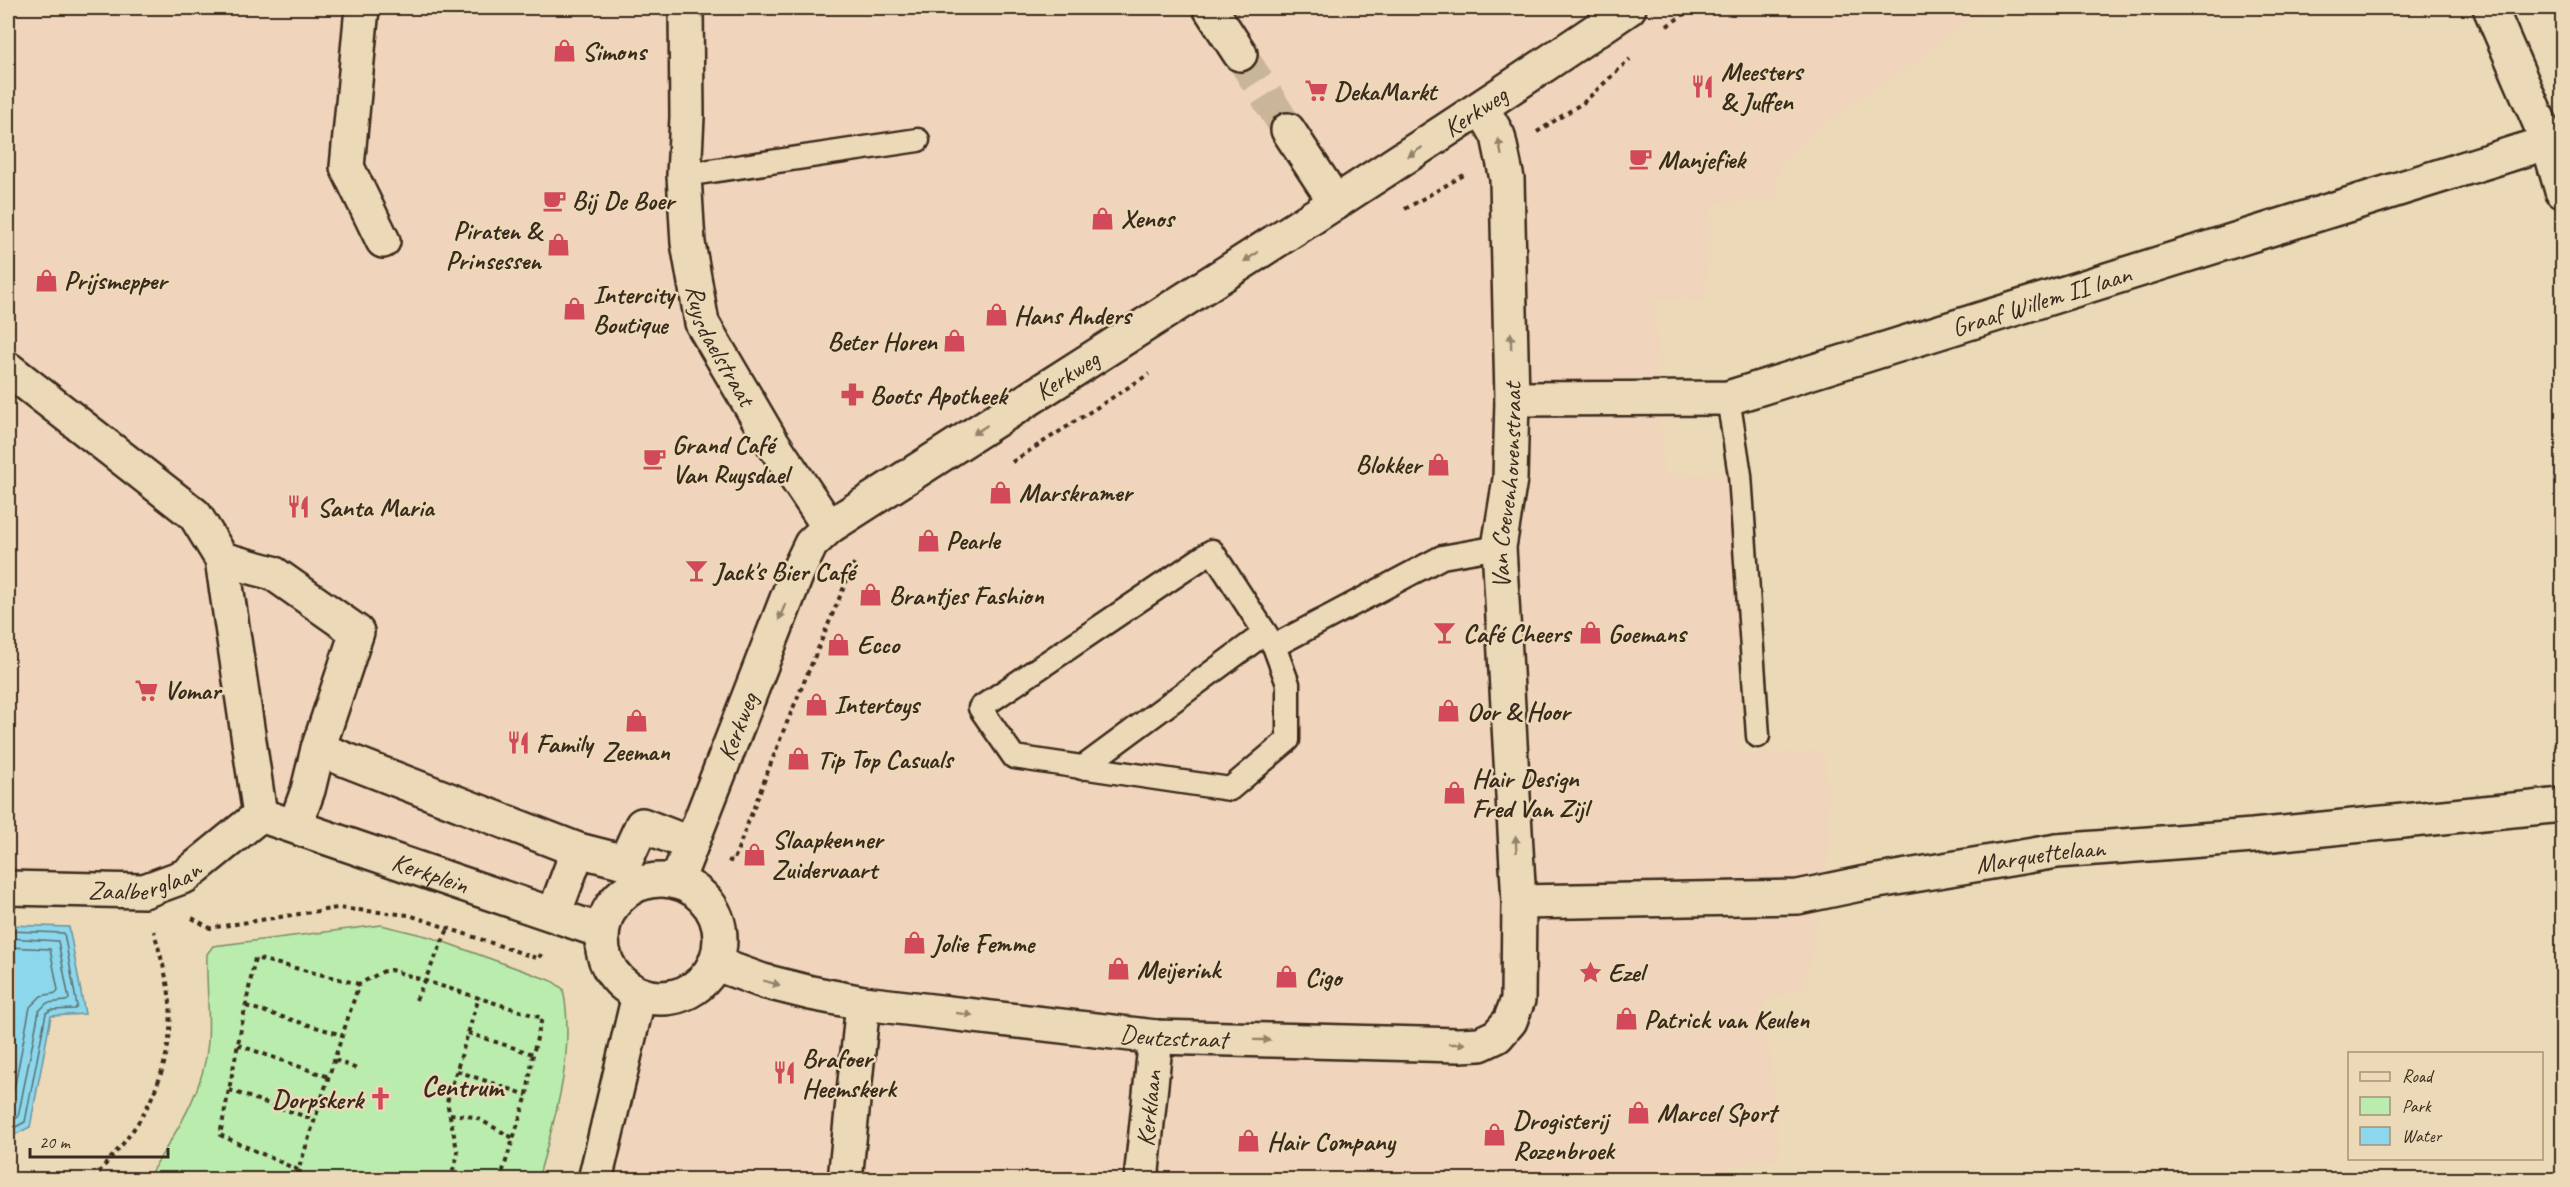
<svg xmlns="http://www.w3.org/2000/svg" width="2570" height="1187" font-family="Caveat,sans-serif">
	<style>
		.built { fill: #f0d4bb }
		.green { fill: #b9ecad; stroke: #7a8b66; stroke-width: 1.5 }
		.water { fill: #8cd7ec; stroke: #6c929a; stroke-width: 1.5 }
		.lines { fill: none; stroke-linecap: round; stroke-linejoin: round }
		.shore { stroke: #5b6f70; stroke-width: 1.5 }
		.pedestrian-tunnel { stroke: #c9b698; stroke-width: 33; stroke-dasharray: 33 16; stroke-linecap: butt }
		.service-casing { stroke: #3b2a1e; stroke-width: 27 }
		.pedestrian-casing { stroke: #3b2a1e; stroke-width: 38 }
		.minor-casing { stroke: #3b2a1e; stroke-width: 38 }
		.tertiary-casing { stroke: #3b2a1e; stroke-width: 38 }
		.path { stroke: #3b2a1e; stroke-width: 4; stroke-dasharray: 4.5 4.5; stroke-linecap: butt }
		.service { stroke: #ecd9b7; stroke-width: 22 }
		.pedestrian { stroke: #ecd9b7; stroke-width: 33 }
		.minor { stroke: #ecd9b7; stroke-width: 33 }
		.tertiary { stroke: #ecd9b7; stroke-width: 33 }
		.oneway { fill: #94826a }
		.labels { text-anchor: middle; stroke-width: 5; stroke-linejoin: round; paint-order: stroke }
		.poi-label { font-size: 26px; font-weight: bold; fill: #3b2a1e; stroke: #ecd9b7; text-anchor: start }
		.street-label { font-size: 26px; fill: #3b2a1e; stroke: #ecd9b7 }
		.quarter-label { font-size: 28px; font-weight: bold; fill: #3b2a1e; stroke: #ecd9b7 }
	</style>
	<rect width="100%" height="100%" fill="#ecd9b7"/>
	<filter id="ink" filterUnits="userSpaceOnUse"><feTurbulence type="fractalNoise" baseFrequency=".0167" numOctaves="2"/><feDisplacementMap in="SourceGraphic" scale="12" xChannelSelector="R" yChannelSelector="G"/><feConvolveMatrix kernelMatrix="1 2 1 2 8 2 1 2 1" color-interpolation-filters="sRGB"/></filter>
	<g filter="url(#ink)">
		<!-- built -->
		<polygon class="built" points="8,8 1985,8 1903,70 1821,125 1779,164 1774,201 1711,203 1705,300 1655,297 1663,476 1731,474 1741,754 1824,751 1829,851 1804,990 1764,999 1780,1160 1729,1165 1730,1180 595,1179 639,995 621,983 608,966 602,945 260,815 185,876 8,889"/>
		<!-- green -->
		<path class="green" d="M381,925L430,937L552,981L563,989C576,1053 555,1118 538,1179H147C173,1136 204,1094 208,1042C210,1013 206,983 207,954L213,946Z"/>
		<!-- water -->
		<polygon class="water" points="8,925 69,927 85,1014 51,1016 30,1127 8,1138"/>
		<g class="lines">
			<!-- shore -->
			<g class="shore">
				<polyline points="8,931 64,933 77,1006 75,1009 51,1010 46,1013 25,1122 8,1131"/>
				<polyline points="8,938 58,941 69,999 66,1001 47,1003 39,1011 18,1117 8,1123"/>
				<polyline points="8,947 50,949 58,990 56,993 41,996 30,1007 10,1110 8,1113"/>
			</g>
			<!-- pedestrian-tunnel -->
			<polyline class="pedestrian-tunnel" points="1240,54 1288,130"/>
			<defs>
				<g id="service">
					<polyline points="684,175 918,140"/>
					<polyline points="1728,398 1740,475 1758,736"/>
					<polyline points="1274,646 1212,551 980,708 1014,757 1230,789 1288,740 1288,684 1274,646 1442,557 1499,547"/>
					<polyline points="1082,768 1265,633"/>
				</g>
				<g id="pedestrian">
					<polyline points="1210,8 1240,54"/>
					<polyline points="1288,130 1336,203"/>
					<polyline points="222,559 273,573 357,632 318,749 578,850"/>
					<polyline points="295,826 308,790 318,749"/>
					<polyline points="554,914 578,850 625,862 642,825 691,844"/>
					<polyline points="845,1180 863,1003"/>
				</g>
				<g id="minor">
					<polyline points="362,8 347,167 383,241"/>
					<path id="s1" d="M686,8L687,117L684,175L688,243L702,323L770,439L829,527"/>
					<polyline points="8,369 195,515 222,559 260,815"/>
					<path id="s2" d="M1512,399L1728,398L2562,138"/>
					<path id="s3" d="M260,815L601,931"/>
					<circle cx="661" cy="939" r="59"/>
					<path id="s4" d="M677,881L797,573L811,544L829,527C1096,355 1366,187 1629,8"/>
					<path id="s5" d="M8,888L144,891L185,876L260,815"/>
					<path id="s6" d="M1519,902L1798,897L1860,884L2057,851L2253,836L2562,805"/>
					<path id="s7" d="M716,964L763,981L811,993L863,1003L1156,1037L1459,1045L1480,1044L1497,1036L1510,1021L1518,1000L1519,902L1499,547L1510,479L1512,399L1507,179L1498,136L1482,108"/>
					<polyline points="595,1180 639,995"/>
					<path id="s8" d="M1141,1180L1156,1037"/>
				</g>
				<polyline id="tertiary" points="2490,8 2548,142 2562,191"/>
			</defs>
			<!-- service casing -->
			<use href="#service" class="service-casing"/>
			<!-- pedestrian casing -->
			<use href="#pedestrian" class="pedestrian-casing"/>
			<!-- minor casing -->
			<use href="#minor" class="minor-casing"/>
			<!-- tertiary casing -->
			<use href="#tertiary" class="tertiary-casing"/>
			<!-- path -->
			<g class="path">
				<polyline points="1667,26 1693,8"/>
				<polyline points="1537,132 1584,102 1630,59"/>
				<polyline points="1405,209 1464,175"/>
				<polyline points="1012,462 1149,374"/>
				<polyline points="728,860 733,862 783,732 854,563"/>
				<polyline points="192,918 210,928 337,908 409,915 539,959 541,954"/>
				<polyline points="416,1000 448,929"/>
				<polyline points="246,1006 342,1035"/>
				<polyline points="468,1033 533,1054"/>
				<polyline points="238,1045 329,1077"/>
				<polyline points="335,1060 357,1069"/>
				<polyline points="457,1071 527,1095"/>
				<polyline points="229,1090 315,1120"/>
				<polyline points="450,1114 475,1117 515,1139"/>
				<polyline points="298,1170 220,1135 255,958 359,984"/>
				<path d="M93,1180C104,1165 117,1152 128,1137C156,1100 174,1050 170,1003C168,979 160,955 154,931"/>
				<polyline points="318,1180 298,1171 359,984 384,971 391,970 542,1018 533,1054 527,1095 500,1180"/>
				<polyline points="450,1180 458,1154 447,1102 479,997"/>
			</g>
			<!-- service -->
			<use href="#service" class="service"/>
			<!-- pedestrian -->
			<use href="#pedestrian" class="pedestrian"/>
			<!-- minor -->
			<use href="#minor" class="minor"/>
			<!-- tertiary -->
			<use href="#tertiary" class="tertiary"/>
		</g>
		<!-- one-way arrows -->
		<defs><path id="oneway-solid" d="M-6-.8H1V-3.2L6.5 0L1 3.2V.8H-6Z" transform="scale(1.5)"/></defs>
		<g class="oneway">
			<use href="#oneway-solid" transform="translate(1500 147) rotate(-100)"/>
			<use href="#oneway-solid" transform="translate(1415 152) rotate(147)"/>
			<use href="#oneway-solid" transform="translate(1251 257) rotate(147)"/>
			<use href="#oneway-solid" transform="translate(1511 341) rotate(-91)"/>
			<use href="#oneway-solid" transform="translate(980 430) rotate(147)"/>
			<use href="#oneway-solid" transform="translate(782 612) rotate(112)"/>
			<use href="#oneway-solid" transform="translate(1516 844) rotate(-93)"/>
			<use href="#oneway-solid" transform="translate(772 983) rotate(15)"/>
			<use href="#oneway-solid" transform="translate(964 1014) rotate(7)"/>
			<use href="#oneway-solid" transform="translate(1262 1040) rotate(1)"/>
			<use href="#oneway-solid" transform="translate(1457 1044)"/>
		</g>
	</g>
	<!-- icons -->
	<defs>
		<symbol id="shop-bare" viewBox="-9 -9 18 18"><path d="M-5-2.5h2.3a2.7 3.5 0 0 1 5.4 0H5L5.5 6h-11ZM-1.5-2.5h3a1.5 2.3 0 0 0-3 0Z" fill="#d1495b" stroke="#ecd9b7" stroke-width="2.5" paint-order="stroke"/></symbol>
		<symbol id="restaurant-bare" viewBox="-9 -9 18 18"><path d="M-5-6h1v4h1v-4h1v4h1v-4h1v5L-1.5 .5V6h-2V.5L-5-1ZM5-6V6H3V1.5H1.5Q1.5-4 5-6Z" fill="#d1495b" stroke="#ecd9b7" stroke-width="2.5" paint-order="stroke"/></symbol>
		<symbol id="supermarket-bare" viewBox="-9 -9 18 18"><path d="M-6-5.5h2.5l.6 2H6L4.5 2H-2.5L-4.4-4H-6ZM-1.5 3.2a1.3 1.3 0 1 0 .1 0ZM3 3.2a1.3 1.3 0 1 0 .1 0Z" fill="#d1495b" stroke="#ecd9b7" stroke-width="2.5" paint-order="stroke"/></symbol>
		<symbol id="cafe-bare" viewBox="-9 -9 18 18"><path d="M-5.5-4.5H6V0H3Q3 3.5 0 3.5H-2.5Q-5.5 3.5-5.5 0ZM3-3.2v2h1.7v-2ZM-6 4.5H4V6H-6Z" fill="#d1495b" stroke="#ecd9b7" stroke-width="2.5" paint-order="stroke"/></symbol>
		<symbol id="pharmacy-bare" viewBox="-9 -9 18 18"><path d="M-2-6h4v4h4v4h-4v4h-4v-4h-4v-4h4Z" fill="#d1495b" stroke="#ecd9b7" stroke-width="2.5" paint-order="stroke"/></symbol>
		<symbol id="bar-bare" viewBox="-9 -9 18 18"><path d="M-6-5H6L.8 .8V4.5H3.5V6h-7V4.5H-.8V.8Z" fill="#d1495b" stroke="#ecd9b7" stroke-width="2.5" paint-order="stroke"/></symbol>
		<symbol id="sight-bare" viewBox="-9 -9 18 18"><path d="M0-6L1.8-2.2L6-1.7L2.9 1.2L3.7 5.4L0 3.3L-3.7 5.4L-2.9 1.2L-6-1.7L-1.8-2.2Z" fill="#d1495b" stroke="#ecd9b7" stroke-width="2.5" paint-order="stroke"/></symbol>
		<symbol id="church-bare" viewBox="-9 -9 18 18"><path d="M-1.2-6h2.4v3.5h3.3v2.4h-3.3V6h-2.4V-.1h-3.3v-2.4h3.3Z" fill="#d1495b" stroke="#ecd9b7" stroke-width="2.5" paint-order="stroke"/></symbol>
	</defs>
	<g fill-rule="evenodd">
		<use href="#shop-bare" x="548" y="34" width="33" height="33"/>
		<use href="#restaurant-bare" x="1686" y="70" width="33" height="33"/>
		<use href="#supermarket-bare" x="1300" y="74" width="33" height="33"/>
		<use href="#cafe-bare" x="1624" y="142" width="33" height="33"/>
		<use href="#cafe-bare" x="538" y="184" width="33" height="33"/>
		<use href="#shop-bare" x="1086" y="202" width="33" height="33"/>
		<use href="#shop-bare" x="542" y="228" width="33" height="33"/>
		<use href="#shop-bare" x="30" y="264" width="33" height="33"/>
		<use href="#shop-bare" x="558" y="292" width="33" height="33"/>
		<use href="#shop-bare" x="980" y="298" width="33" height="33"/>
		<use href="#shop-bare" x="938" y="324" width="33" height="33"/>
		<use href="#pharmacy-bare" x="836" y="378" width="33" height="33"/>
		<use href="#cafe-bare" x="638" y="442" width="33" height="33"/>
		<use href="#shop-bare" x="1422" y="448" width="33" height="33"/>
		<use href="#shop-bare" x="984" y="476" width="33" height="33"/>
		<use href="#restaurant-bare" x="282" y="490" width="33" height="33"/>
		<use href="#shop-bare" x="912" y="524" width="33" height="33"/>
		<use href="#bar-bare" x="680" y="554" width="33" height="33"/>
		<use href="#shop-bare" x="854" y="578" width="33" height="33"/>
		<use href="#bar-bare" x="1428" y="616" width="33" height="33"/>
		<use href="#shop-bare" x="1574" y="616" width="33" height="33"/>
		<use href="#shop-bare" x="822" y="628" width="33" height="33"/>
		<use href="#supermarket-bare" x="130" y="674" width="33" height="33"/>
		<use href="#shop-bare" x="800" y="688" width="33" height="33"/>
		<use href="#shop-bare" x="1432" y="694" width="33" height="33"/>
		<use href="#shop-bare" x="620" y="704" width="33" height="33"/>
		<use href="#restaurant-bare" x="502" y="726" width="33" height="33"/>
		<use href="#shop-bare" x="782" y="742" width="33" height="33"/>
		<use href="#shop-bare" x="1438" y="776" width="33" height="33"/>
		<use href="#shop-bare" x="738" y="838" width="33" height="33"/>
		<use href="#shop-bare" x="898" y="926" width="33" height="33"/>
		<use href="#shop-bare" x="1102" y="952" width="33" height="33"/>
		<use href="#sight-bare" x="1574" y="956" width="33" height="33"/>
		<use href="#shop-bare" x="1270" y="960" width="33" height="33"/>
		<use href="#shop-bare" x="1610" y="1002" width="33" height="33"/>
		<use href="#restaurant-bare" x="768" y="1056" width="33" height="33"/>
		<use href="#church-bare" x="364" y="1082" width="33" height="33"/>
		<use href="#shop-bare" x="1622" y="1096" width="33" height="33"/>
		<use href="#shop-bare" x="1478" y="1118" width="33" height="33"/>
		<use href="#shop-bare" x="1232" y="1124" width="33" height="33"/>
	</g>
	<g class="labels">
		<!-- poi labels -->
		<g class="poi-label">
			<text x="582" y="60">Simons</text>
			<text x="1721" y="80">Meesters<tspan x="1721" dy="30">&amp; Juffen</tspan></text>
			<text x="1334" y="100">DekaMarkt</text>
			<text x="1658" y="168">Manjefiek</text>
			<text x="572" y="209">Bij De Boer</text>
			<text x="1121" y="227">Xenos</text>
			<text x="541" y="239" text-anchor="end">Piraten &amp;<tspan x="541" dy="30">Prinsessen</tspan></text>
			<text x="64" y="289">Prijsmepper</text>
			<text x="593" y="303">Intercity<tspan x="593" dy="30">Boutique</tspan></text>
			<text x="1014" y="324">Hans Anders</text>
			<text x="937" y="350" text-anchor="end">Beter Horen</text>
			<text x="870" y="404">Boots Apotheek</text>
			<text x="672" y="453">Grand Café<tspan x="672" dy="30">Van Ruysdael</tspan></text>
			<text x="1421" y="473" text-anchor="end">Blokker</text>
			<text x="1019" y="501">Marskramer</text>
			<text x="317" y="516">Santa Maria</text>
			<text x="946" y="549">Pearle</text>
			<text x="714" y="580">Jack's Bier Café</text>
			<text x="889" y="604">Brantjes Fashion</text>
			<text x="1463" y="642">Café Cheers</text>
			<text x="1608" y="642">Goemans</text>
			<text x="857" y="653">Ecco</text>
			<text x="164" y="699">Vomar</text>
			<text x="834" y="713">Intertoys</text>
			<text x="1467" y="720">Oor &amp; Hoor</text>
			<text x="536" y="752">Family</text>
			<text x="636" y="760" text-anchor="middle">Zeeman</text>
			<text x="817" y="768">Tip Top Casuals</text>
			<text x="1472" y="787">Hair Design<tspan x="1472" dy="30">Fred Van Zijl</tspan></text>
			<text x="772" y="848">Slaapkenner<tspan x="772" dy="30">Zuidervaart</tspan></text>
			<text x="932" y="952">Jolie Femme</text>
			<text x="1137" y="978">Meijerink</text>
			<text x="1608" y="981">Ezel</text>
			<text x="1305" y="986">Cigo</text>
			<text x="1644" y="1028">Patrick van Keulen</text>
			<text x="802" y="1067">Brafoer<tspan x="802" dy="30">Heemskerk</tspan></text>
			<text x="363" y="1108" text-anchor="end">Dorpskerk</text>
			<text x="1657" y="1121">Marcel Sport</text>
			<text x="1513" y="1129">Drogisterij<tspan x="1513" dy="30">Rozenbroek</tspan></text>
			<text x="1267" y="1150">Hair Company</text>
		</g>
		<!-- street labels -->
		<g class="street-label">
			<text dy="9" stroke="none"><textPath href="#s4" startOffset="1156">Kerkweg</textPath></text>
			<text dy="9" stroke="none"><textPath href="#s2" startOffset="544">Graaf Willem II laan</textPath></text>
			<text dy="9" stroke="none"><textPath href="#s1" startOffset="344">Ruysdaelstraat</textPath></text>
			<text dy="9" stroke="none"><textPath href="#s4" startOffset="670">Kerkweg</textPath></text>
			<text dy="9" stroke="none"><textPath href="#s7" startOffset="1348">Van Coevenhovenstraat</textPath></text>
			<text dy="9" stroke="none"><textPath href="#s4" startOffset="166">Kerkweg</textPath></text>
			<text dy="9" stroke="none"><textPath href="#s6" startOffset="525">Marquettelaan</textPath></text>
			<text dy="9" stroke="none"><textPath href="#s3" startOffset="180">Kerkplein</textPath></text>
			<text dy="9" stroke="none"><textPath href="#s5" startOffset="138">Zaalberglaan</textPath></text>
			<text dy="9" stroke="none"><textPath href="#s7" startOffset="465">Deutzstraat</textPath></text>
			<text dy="9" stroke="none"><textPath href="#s8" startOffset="72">Kerklaan</textPath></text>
		</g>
		<!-- quarter labels -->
		<g class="quarter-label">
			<text x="462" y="1096">Centrum</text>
		</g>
	</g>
	<!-- margin -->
	<rect width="2570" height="1187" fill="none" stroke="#ecd9b7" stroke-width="30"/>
	<rect x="15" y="15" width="2540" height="1157" fill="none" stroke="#3b2a1e" stroke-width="2" filter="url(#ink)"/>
	<!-- legend -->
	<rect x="2348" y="1052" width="195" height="108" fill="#ecd9b7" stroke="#a5937a" stroke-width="1.5"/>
	<rect x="2360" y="1072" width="30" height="9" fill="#ecd9b7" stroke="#a5937a" stroke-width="1.5"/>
	<text x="2402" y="1082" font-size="18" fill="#3b2a1e">Road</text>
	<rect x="2360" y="1097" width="30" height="18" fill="#b9ecad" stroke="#a5937a" stroke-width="1.5"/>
	<text x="2402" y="1112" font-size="18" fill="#3b2a1e">Park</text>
	<rect x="2360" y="1127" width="30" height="18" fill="#8cd7ec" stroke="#a5937a" stroke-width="1.5"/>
	<text x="2402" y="1142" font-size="18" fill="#3b2a1e">Water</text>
	<!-- scale -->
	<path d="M30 1148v9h138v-9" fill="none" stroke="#3b2a1e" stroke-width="3"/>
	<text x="39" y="1148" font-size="18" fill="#3b2a1e" stroke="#ecd9b7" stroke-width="4.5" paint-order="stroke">20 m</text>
</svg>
